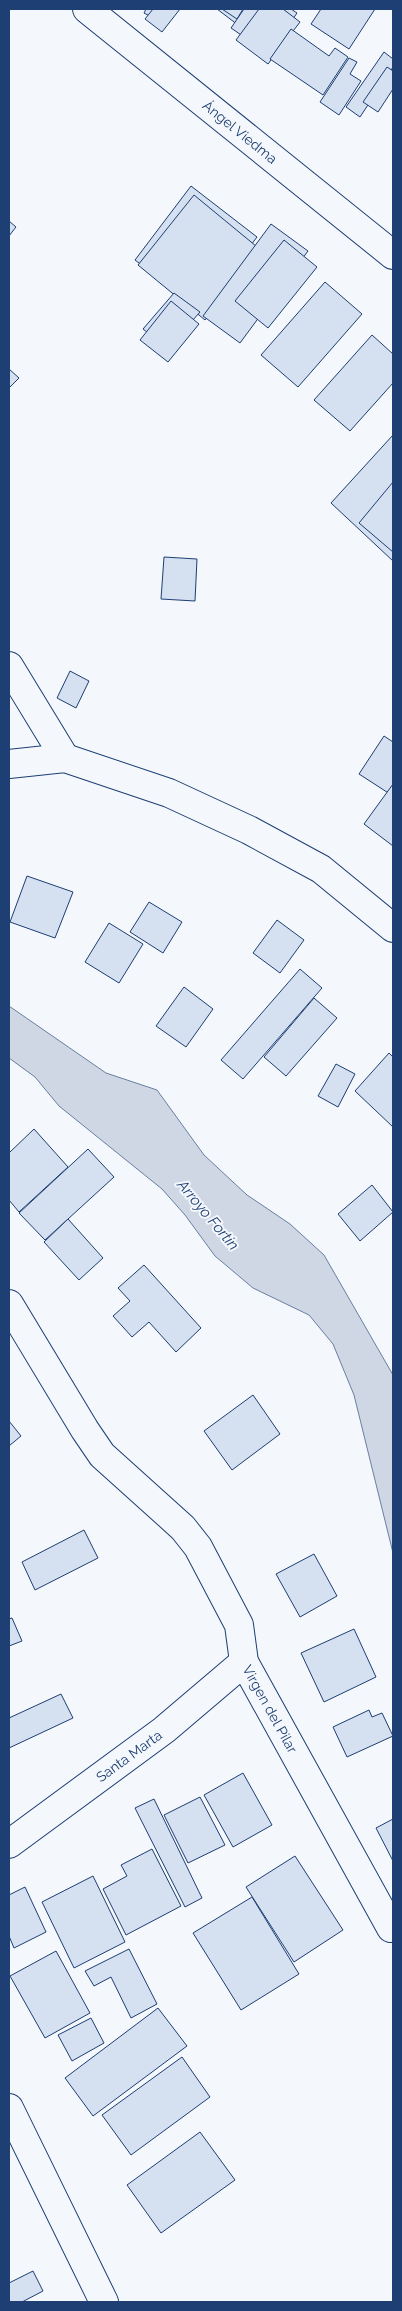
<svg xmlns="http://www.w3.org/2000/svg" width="402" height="2311" font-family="Raleway,sans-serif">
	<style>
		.water { fill: #cfd7e4; stroke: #687fa3 }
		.building { fill: #d5e0f0; stroke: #1d3f73 }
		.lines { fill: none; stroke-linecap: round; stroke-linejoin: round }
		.street-casing { stroke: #1d3f73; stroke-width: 30 }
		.secondary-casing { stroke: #1d3f73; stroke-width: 30 }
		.street { stroke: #f4f7fb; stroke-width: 28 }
		.secondary { stroke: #f4f7fb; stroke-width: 28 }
		.labels { text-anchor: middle; stroke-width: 4; stroke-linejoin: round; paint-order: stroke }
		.street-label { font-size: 14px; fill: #1d3f73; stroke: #f4f7fb }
		.water-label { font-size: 15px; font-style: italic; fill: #1d3f73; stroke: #f4f7fb }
	</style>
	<rect width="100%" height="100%" fill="#f4f7fb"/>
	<!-- water -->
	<polygon class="water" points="9,1006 106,1073 157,1090 204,1155 247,1195 290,1224 324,1255 393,1375 393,1553 354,1395 333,1344 309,1315 253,1288 215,1256 185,1215 162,1189 59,1106 35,1077 9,1058"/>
	<!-- building -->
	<g class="building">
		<polygon points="146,9 166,9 159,21 144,13"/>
		<polygon points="153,9 180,9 162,32 145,19"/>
		<polygon points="217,9 251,9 238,25"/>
		<polygon points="222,9 243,9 237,19"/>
		<polygon points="244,9 291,9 297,13 269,54 231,28"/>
		<polygon points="259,9 283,9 300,22 268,64 236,40"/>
		<polygon points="321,9 375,9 349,49 311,24"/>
		<polygon points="291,29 329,56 335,48 348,57 323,95 270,59"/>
		<polygon points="384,52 393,59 393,67 360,117 346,107"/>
		<polygon points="349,58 357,62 350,74 361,81 339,115 320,102"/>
		<polygon points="387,67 393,71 393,89 378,112 363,102"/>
		<polygon points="191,186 257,237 202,310 135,260"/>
		<polygon points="194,195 262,251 205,320 138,265"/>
		<polygon points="9,221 16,227 9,236"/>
		<polygon points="271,224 308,251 240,343 203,316"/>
		<polygon points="284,240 317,267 268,328 235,301"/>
		<polygon points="325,282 362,314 298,387 261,355"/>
		<polygon points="174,293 200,312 168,348 143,329"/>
		<polygon points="171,301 199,324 168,362 140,340"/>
		<polygon points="372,335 393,354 393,383 350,431 314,400"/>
		<polygon points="9,369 19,378 9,388"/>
		<polygon points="393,435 393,561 331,503"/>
		<polygon points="393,482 393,552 359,523"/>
		<polygon points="164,557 197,559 195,601 161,599"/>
		<polygon points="70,671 89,681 76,708 57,698"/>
		<polygon points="384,736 393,742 393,796 359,774"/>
		<polygon points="393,784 393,846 364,824"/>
		<polygon points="27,876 73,892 55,938 10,922"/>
		<polygon points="149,902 182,922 163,953 130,932"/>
		<polygon points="277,920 304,940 280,973 253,953"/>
		<polygon points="109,923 143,944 119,983 85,962"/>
		<polygon points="300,969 322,988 243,1079 221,1060"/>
		<polygon points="184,987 213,1009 186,1047 156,1026"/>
		<polygon points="314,998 337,1018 286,1076 264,1057"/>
		<polygon points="389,1053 393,1057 393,1127 355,1091"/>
		<polygon points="336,1064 355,1074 338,1107 318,1096"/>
		<polygon points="34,1129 68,1167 19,1212 9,1200 9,1153"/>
		<polygon points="88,1149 114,1177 45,1240 19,1213"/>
		<polygon points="372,1185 393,1212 360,1241 338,1214"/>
		<polygon points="68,1219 103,1258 79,1280 44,1242"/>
		<polygon points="144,1265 201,1328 176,1352 149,1322 132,1337 113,1316 130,1301 118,1288"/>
		<polygon points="253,1395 280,1434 232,1470 204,1431"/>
		<polygon points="9,1421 21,1436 9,1446"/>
		<polygon points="84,1530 98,1558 35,1590 22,1562"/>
		<polygon points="314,1554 337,1596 300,1617 276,1574"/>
		<polygon points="12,1618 22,1641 9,1646 9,1619"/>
		<polygon points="354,1629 376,1677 324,1702 301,1653"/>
		<polygon points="61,1694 73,1718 9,1748 9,1718"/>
		<polygon points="369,1710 372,1717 382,1713 393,1736 347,1757 333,1727"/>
		<polygon points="243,1773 272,1825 233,1847 204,1795"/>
		<polygon points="200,1797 225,1845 188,1863 164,1815"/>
		<polygon points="154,1799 202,1898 185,1907 135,1808"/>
		<polygon points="393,1819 393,1861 376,1828"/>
		<polygon points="152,1849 181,1906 126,1935 103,1889 127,1876 121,1865"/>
		<polygon points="295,1856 343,1930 294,1962 246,1887"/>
		<polygon points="93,1876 125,1942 74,1968 42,1902"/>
		<polygon points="25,1887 46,1932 14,1948 9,1936 9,1895"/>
		<polygon points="252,1897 299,1974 241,2010 193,1933"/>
		<polygon points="129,1949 157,2004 131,2018 111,1977 94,1986 85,1971"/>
		<polygon points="56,1951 90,2013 45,2038 10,1976"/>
		<polygon points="158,2008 187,2046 93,2116 65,2078"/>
		<polygon points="91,2018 104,2043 72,2061 58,2035"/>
		<polygon points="182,2057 210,2097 131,2155 102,2115"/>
		<polygon points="200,2132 235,2180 161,2233 127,2185"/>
		<polygon points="33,2271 43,2291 22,2302 9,2302 9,2283"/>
	</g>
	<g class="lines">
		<defs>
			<g id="street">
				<polyline points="87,9 393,255"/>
				<polyline points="9,1304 85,1430 102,1455 183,1528 198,1547 239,1625 244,1662 391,1928"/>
				<polyline points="9,1844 164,1730 244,1662"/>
				<polyline points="9,2108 104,2302"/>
			</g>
			<g id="secondary">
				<polyline points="9,666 65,758"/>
				<polyline points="9,764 65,758 169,793 249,830 321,869 393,928"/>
			</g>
		</defs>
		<!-- street casing -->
		<use href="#street" class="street-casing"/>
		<!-- secondary casing -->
		<use href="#secondary" class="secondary-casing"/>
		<!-- street -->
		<use href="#street" class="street"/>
		<!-- secondary -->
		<use href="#secondary" class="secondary"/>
	</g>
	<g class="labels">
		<!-- street labels -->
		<g class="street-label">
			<text transform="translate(240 132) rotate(39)" y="5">Ángel Viedma</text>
			<text transform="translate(270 1709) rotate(61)" y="5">Virgen del Pilar</text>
			<text transform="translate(129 1756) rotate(-36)" y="5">Santa Marta</text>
		</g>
		<!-- water labels -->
		<g class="water-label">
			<text transform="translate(208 1215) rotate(50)" y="5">Arroyo Fortín</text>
		</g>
	</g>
	<!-- border -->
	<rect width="402" height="2311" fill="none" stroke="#1d3f73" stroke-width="20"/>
</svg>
